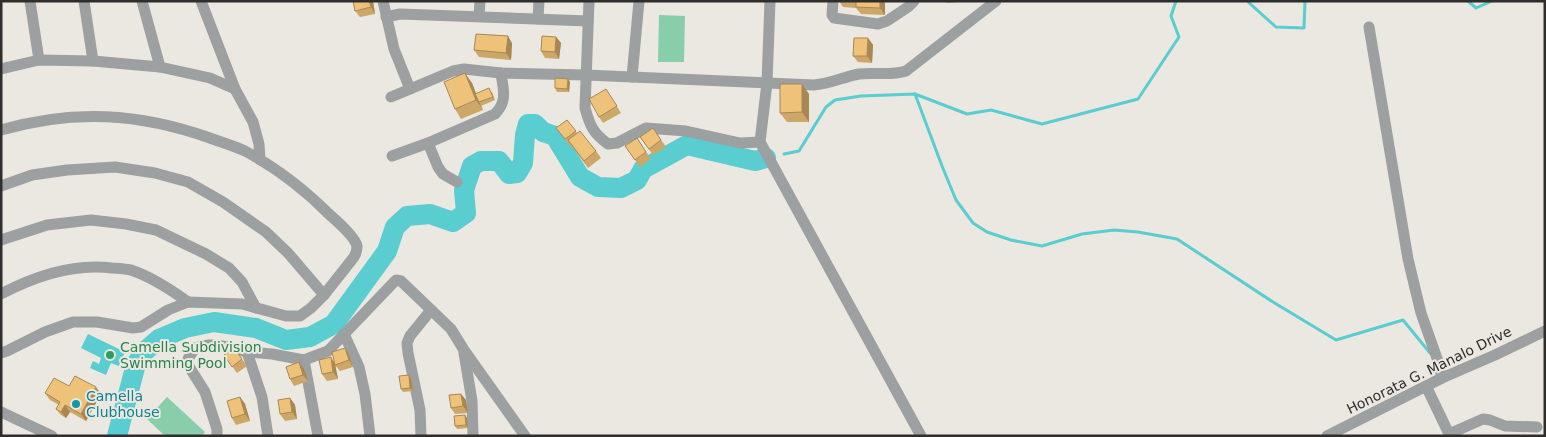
<svg xmlns="http://www.w3.org/2000/svg" width="1546" height="437" font-family="'DejaVu Sans',sans-serif">
	<style>
		.green { fill: #88ceaa }
		.water { fill: #59cdcf }
		.lines { fill: none; stroke-linecap: round; stroke-linejoin: round }
		.stream { stroke: #59cdcf; stroke-width: 3 }
		.river { stroke: #59cdcf; stroke-width: 20 }
		.minor { stroke: #9ca0a0; stroke-width: 11 }
		.wall { fill: #cda768 }
		.shaded-wall { fill: #a78855 }
		.building { fill: #eec279; stroke: #a78855 }
		.leisure-dot { fill: #2e9e5b; stroke: #ebe7e1; stroke-width: 2 }
		.culture-dot { fill: #0f9aa8; stroke: #ebe7e1; stroke-width: 2 }
		.labels { text-anchor: middle; stroke-width: 4; stroke-linejoin: round; paint-order: stroke }
		.leisure-label { font-size: 14px; fill: #27864d; stroke: #ebe7e1; text-anchor: start }
		.street-label { font-size: 14px; fill: #2f2e2c; stroke: #ebe7e1 }
		.culture-label { font-size: 14px; fill: #0d838f; stroke: #ebe7e1; text-anchor: start }
	</style>
	<rect width="100%" height="100%" fill="#ebe7e1"/>
	<!-- green -->
	<g class="green">
		<polygon points="659,15 685,16 684,62 658,62"/>
		<polygon points="167,397 205,432 202,436 165,436 147,419"/>
	</g>
	<!-- water -->
	<polygon class="water" points="88,334 125,352 119,366 111,363 106,375 90,368 93,361 99,364 101,358 81,348"/>
	<g class="lines">
		<!-- stream -->
		<g class="stream">
			<polyline points="1247,1 1276,27 1304,28 1305,1"/>
			<polyline points="1468,1 1476,8 1492,1"/>
			<polyline points="915,94 942,166 956,200 973,223 987,232 1011,240 1042,246 1082,234 1114,230 1138,232 1177,239 1273,302 1336,340 1403,320 1430,353"/>
			<polyline points="784,154 799,151 826,107 835,100 861,96 915,94 967,114 991,110 1042,124 1138,99 1179,37 1171,16 1176,1"/>
		</g>
		<!-- river -->
		<polyline class="river" points="117,436 136,364 144,352 159,339 185,328 214,322 256,328 286,340 310,337 334,324 387,251 395,227 407,216 430,214 453,222 466,213 464,190 472,166 481,161 499,161 509,174 517,173 523,163 525,135 528,124 535,124 543,132 555,136 580,177 598,187 621,188 637,180 643,169 687,145 755,161 766,158"/>
		<!-- minor -->
		<g class="minor">
			<polyline points="30,1 39,60"/>
			<polyline points="84,1 93,61"/>
			<polyline points="142,1 160,67"/>
			<polyline points="201,1 235,89 253,122 259,144 260,160"/>
			<polyline points="383,1 394,49 410,89"/>
			<path d="M589,1L585,108C590,126 593,133 608,144L617,143L646,128L686,131L740,143L760,142"/>
			<polyline points="770,1 767,83 760,142 921,436"/>
			<polyline points="833,1 832,15 834,18 878,24 887,21 908,7 914,1"/>
			<polyline points="479,16 480,1"/>
			<polyline points="386,17 400,14 588,21"/>
			<polyline points="538,19 539,1"/>
			<polyline points="1369,27 1408,259 1421,313 1439,364 1442,378"/>
			<polyline points="1,69 39,60 93,61 160,67 210,78 235,89"/>
			<polyline points="632,77 639,1"/>
			<path d="M391,97L453,71L464,69L501,73L586,75L814,85C830,84 843,77 859,74C875,72 890,76 906,71L996,1"/>
			<path d="M1,130C74,109 139,113 210,138C221,142 234,146 245,151C277,168 305,190 330,215C338,222 355,237 357,246C357,250 356,254 354,257L324,295L311,308L300,316H286L242,304L188,302L168,310L141,327L133,328L97,322H73L45,332L7,351L1,353"/>
			<polyline points="428,143 438,167 443,174 457,182"/>
			<path d="M392,156L428,143L495,114C508,101 503,89 501,73"/>
			<polyline points="1,186 32,175 67,170 115,167 155,173 188,182 223,202 266,232 288,253 324,295"/>
			<polyline points="1,240 47,225 91,220 126,224 156,230 206,254 229,268 242,282 256,308"/>
			<path d="M1,294C35,276 73,263 112,268C118,268 125,269 131,270C152,277 170,289 188,302"/>
			<polyline points="344,334 359,367 365,394 370,436"/>
			<polyline points="247,352 262,397 268,436"/>
			<polyline points="464,353 472,401 473,436"/>
			<polyline points="304,360 318,436"/>
			<polyline points="1426,386 1450,436"/>
			<polyline points="1,412 52,436"/>
			<polyline points="1449,434 1483,419 1490,420 1505,426 1537,427"/>
			<polyline points="217,436 217,429 205,392 188,365 188,359 195,348 209,345 219,345 247,352 272,354 304,360 328,351 396,280 401,281 451,329 464,350 525,436"/>
			<polyline points="421,436 420,410 408,353 407,343 410,336 431,310"/>
			<polyline points="1327,436 1442,378 1495,355 1545,331"/>
		</g>
	</g>
	<!-- wall -->
	<g class="wall">
		<polygon points="353,1 373,1 375,14 360,17 355,11"/>
		<polygon points="839,1 885,1 885,15 861,14 856,8 843,7"/>
		<polygon points="946,1 973,1 947,3"/>
		<polygon points="556,37 561,43 559,59 545,58 541,51"/>
		<polygon points="868,38 873,45 872,63 858,62 853,56"/>
		<polygon points="512,43 511,60 479,57 474,50"/>
		<polygon points="568,79 570,82 569,92 557,92 555,88"/>
		<polygon points="472,83 476,93 492,92 495,100 481,106 481,105 483,110 461,119 455,109"/>
		<polygon points="606,89 621,113 603,123 599,117"/>
		<polygon points="809,94 809,122 787,122 780,113"/>
		<polygon points="567,120 577,133 596,151 601,158 588,168 571,145 570,146 556,128"/>
		<polygon points="653,128 666,147 653,155 640,137"/>
		<polygon points="637,138 651,159 640,167 625,146"/>
		<polygon points="234,348 247,366 237,373 224,355"/>
		<polygon points="345,348 349,355 353,367 340,371 335,365 338,379 327,381 322,374 335,363"/>
		<polygon points="304,369 308,381 294,386 290,379"/>
		<polygon points="409,375 411,378 413,391 403,392 401,389"/>
		<polygon points="69,386 101,394 86,421 70,412 66,418 61,415 56,409 59,405 50,400 45,393"/>
		<polygon points="461,394 466,400 468,413 455,414 451,408"/>
		<polygon points="240,397 245,404 250,421 236,425 232,418"/>
		<polygon points="290,398 295,405 297,419 285,421 280,414"/>
		<polygon points="465,415 467,418 468,428 457,429 455,426"/>
	</g>
	<!-- shaded-wall -->
	<g class="shaded-wall">
		<polygon points="369,1 373,1 375,14 371,7"/>
		<polygon points="880,1 885,1 885,15 880,8"/>
		<polygon points="508,36 512,43 511,60 506,53"/>
		<polygon points="556,37 561,43 559,59 555,52"/>
		<polygon points="868,38 873,45 872,63 867,56"/>
		<polygon points="465,73 472,83 479,102 483,110 476,100"/>
		<polygon points="568,79 570,82 569,92 567,89"/>
		<polygon points="802,84 809,94 809,122 802,112"/>
		<polygon points="345,348 349,355 353,367 349,360"/>
		<polygon points="331,357 335,364 338,379 333,372"/>
		<polygon points="299,362 304,369 308,381 303,375"/>
		<polygon points="409,375 411,378 413,391 410,388"/>
		<polygon points="96,387 101,394 86,421 81,414"/>
		<polygon points="461,394 466,400 468,413 463,406"/>
		<polygon points="240,397 245,404 250,421 245,414"/>
		<polygon points="290,398 295,405 297,419 292,412"/>
		<polygon points="65,405 70,412 66,418 61,412"/>
		<polygon points="465,415 467,418 468,428 466,425"/>
	</g>
	<!-- building -->
	<g class="building">
		<polygon points="353,1 369,1 371,7 355,11"/>
		<polygon points="856,1 880,1 880,8 856,7"/>
		<polygon points="476,34 508,36 506,53 474,50"/>
		<polygon points="542,36 556,37 555,52 541,51"/>
		<polygon points="854,38 868,38 867,56 853,56"/>
		<polygon points="465,73 476,100 455,109 444,82"/>
		<polygon points="555,78 568,79 567,89 555,88"/>
		<polygon points="780,84 802,84 802,112 780,113"/>
		<polygon points="489,88 493,97 479,102 475,94"/>
		<polygon points="606,89 617,106 599,117 589,99"/>
		<polygon points="567,120 576,131 565,139 556,128"/>
		<polygon points="653,128 661,140 649,149 640,137"/>
		<polygon points="580,131 596,151 584,161 568,140"/>
		<polygon points="637,138 646,152 635,160 625,146"/>
		<polygon points="234,348 242,359 232,367 224,355"/>
		<polygon points="345,348 349,360 335,365 332,352"/>
		<polygon points="331,357 333,372 322,374 319,360"/>
		<polygon points="299,362 303,375 290,379 286,367"/>
		<polygon points="409,375 410,388 401,389 399,376"/>
		<polygon points="75,376 96,387 81,414 65,405 61,412 56,409 60,402 45,393 54,378 69,386"/>
		<polygon points="461,394 463,406 451,408 449,395"/>
		<polygon points="240,397 245,414 232,418 227,401"/>
		<polygon points="290,398 292,412 280,414 278,400"/>
		<polygon points="465,415 466,425 455,426 454,416"/>
	</g>
	<!-- markers -->
	<circle class="leisure-dot" cx="110" cy="355" r="5"/>
	<circle class="culture-dot" cx="76" cy="404" r="5"/>
	<g class="labels">
		<!-- leisure labels -->
		<g class="leisure-label">
			<text x="120" y="352">Camella Subdivision<tspan x="120" dy="16">Swimming Pool</tspan></text>
		</g>
		<!-- street labels -->
		<g class="street-label">
			<text transform="translate(1429 370) rotate(-26)" y="5">Honorata G. Manalo Drive</text>
		</g>
		<!-- culture labels -->
		<g class="culture-label">
			<text x="86" y="401">Camella<tspan x="86" dy="16">Clubhouse</tspan></text>
		</g>
	</g>
	<!-- border -->
	<rect width="1546" height="437" fill="none" stroke="#2f2e2c" stroke-width="5"/>
</svg>
